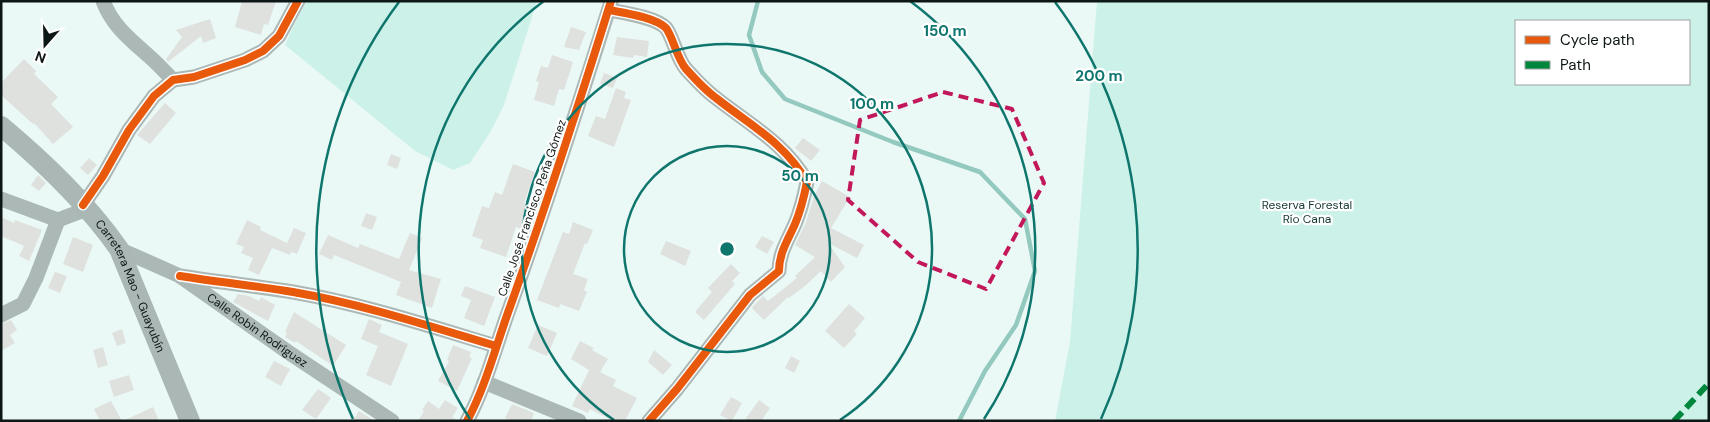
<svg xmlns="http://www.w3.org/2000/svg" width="1710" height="422" font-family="'DM Sans',sans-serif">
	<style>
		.green { fill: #ccf1e9; fill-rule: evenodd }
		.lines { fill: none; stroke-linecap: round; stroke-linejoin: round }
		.stream { stroke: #93c9bf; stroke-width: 4.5 }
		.building { fill: #dee1de }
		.street { stroke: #acb8b5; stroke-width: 15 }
		.secondary { stroke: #aab7b5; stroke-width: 20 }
		.quiet { stroke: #00873e; stroke-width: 6; stroke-dasharray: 12 6; stroke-linecap: butt }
		.cycleway-casing { stroke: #fff; stroke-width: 11 }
		.cycleway { stroke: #e8590c; stroke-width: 8 }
		.marked { fill: none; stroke: #c2185b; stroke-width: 4; stroke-dasharray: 10 6; stroke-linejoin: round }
		.ring { fill: none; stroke: #0f766e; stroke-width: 2.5 }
		.labels { text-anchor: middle; stroke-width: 4.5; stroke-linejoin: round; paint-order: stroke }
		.park-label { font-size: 12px; fill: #163933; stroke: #fff }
		.street-label { font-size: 12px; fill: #0d1715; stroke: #fff }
		.centre { fill: #0f766e; stroke: #fff; stroke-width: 2.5 }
		.ring-label { font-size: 15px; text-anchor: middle; font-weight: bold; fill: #0f766e; stroke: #fff; stroke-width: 4.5; stroke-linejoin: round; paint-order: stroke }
	</style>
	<rect width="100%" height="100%" fill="#ebf9f6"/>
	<!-- green -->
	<g class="green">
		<polygon points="307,1 537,1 504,105 491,131 470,163 453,170 415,151 285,45 294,25"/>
		<path d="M1097,1H1709V421H1055L1070,342ZM1516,21H1689V84H1516Z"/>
	</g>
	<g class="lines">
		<!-- stream -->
		<polyline class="stream" points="758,1 749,35 762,72 785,99 893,142 980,172 1025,219 1035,271 1016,325 985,371 959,421"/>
	</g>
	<!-- building -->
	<g class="building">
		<polygon points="242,1 276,1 268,25 264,24 261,35 235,27"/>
		<polygon points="210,19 216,38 203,43 201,36 168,62 166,59 182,37 176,30"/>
		<polygon points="571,27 586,32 579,50 564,47"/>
		<polygon points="617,37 649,41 647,57 634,55 633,58 613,55"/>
		<polygon points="552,55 573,62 564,90 559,89 554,106 534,100 539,82 536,81 541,66 548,68"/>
		<polygon points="24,59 36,71 34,74 58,97 51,104 73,127 53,144 34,123 33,124 1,95 1,83"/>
		<polygon points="604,73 617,78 613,88 600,84"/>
		<polygon points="616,88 626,92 624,98 631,100 614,147 588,136 596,116 605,119"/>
		<polygon points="165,103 176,113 150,144 137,135"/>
		<polygon points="803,138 820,150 811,161 795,148"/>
		<polygon points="391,154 401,158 397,169 387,165"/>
		<polygon points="89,158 97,165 88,175 80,168"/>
		<polygon points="513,164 535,172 524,203 528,205 523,218 525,219 522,229 516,227 506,257 480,248 483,240 472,236 482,206 489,208 495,192 502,195"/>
		<polygon points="38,175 46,183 39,191 31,185"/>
		<polygon points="822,181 850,197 831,228 864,245 857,258 828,243 845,267 831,282 821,271 805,286 789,298 788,297 764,320 752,308 754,305 763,296 768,301 797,278 795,276 815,257 795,245 806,222 814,196"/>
		<polygon points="366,213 377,217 372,230 361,226"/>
		<polygon points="1,217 14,223 15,220 42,230 29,261 19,256 24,246 1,236"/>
		<polygon points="247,220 261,227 260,230 287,243 294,228 306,233 297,254 291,252 290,255 272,248 259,275 248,270 253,258 241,253 244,247 236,244"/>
		<polygon points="573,222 593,230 587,244 585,243 573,274 588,279 584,290 587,292 579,311 560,304 559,308 537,300 563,232 569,234"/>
		<polygon points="410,233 422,238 409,270 441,279 432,308 396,295 401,282 334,255 332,260 319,254 328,235 358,248 360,244 399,259"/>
		<polygon points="762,236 774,242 767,254 755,247"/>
		<polygon points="73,237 93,245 83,272 63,264"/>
		<polygon points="666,241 691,251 685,266 660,254"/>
		<polygon points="731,264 740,273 732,281 735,284 704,320 695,312 712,292 708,288"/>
		<polygon points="55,272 67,276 60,293 48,288"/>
		<polygon points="465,286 495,297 484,326 464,318 471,300 461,296"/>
		<polygon points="238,294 249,296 259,301 261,297 275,305 268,321 233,302"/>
		<polygon points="849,304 865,318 854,331 857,334 844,348 825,331"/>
		<polygon points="294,312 346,345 333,366 296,341 295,343 285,337 287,333 285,332"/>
		<polygon points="369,319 382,325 379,332 408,344 391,386 366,375 378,346 361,339"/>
		<polygon points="11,320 17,330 10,335 15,343 1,351 1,324"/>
		<polygon points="538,325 557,333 547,356 528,348"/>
		<polygon points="122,329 126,343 117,346 112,333"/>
		<polygon points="580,341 594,348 592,350 608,359 600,372 616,380 613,386 637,398 625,421 613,421 590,409 588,413 572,406 589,370 571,359"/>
		<polygon points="453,345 471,352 469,357 472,358 457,391 438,381 449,361 447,360"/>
		<polygon points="103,347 108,365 98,368 93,350"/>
		<polygon points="654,350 672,365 663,375 648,362"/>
		<polygon points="791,356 800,361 794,373 785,368"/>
		<polygon points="274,361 290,369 281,386 265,377"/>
		<polygon points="129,375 134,390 114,397 109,381"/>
		<polygon points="318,389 331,398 316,419 302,410"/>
		<polygon points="731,397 742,403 732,421 720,415"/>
		<polygon points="445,400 458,408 452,417 458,421 418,421 424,411 422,410 428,401 439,409"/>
		<polygon points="759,400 770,408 761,421 744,421"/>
		<polygon points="111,401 122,421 100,421 94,409"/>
		<polygon points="512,404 534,413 531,421 511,421 505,418"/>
		<polygon points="153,407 159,421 123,421"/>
		<polygon points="359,411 375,421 352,421"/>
	</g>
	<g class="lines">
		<!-- street -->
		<g class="street">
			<path d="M103,1C113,27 131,40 151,58C159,65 166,73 173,80"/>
			<path d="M609,10C624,13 655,17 666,28C673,37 677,59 686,69C695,79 705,90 716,98C750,125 785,143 807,182C804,197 801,210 795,224C788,240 779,253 779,271L750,295L677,389L649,421"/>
			<polyline points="1,199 58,220 87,209"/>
			<polyline points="83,205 103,176 129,130 154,96 173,80 194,77 245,60 263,51 279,36 298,1"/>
			<path id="s1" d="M119,249L180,276L288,352L392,421"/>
			<path d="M180,276C218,282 256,286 293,292C362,304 429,326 496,346"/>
			<polyline points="1,315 23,304 36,278 58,220"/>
			<polyline points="484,382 579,421"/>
			<path d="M467,421C486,386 496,345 510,307C546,206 579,104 611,2"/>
		</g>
		<!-- secondary -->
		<path class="secondary" id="s2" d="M1,126C45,163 86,202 119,249L190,421"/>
		<!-- quiet -->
		<polyline class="quiet" points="1674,421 1709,383"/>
		<defs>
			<g id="cycleway">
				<path d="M609,10C624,13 655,17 666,28C673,37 677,59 686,69C695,79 705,90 716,98C750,125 785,143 807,182C804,197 801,210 795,224C788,240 779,253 779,271L750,295L677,389L649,421"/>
				<polyline points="83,205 103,176 129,130 154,96 173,80 194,77 245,60 263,51 279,36 298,1"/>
				<path d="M180,276C218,282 256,286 293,292C362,304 429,326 496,346"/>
				<path d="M467,421C486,386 496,345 510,307C546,206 579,104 611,1"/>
			</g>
		</defs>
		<!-- cycleway casing -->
		<use href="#cycleway" class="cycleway-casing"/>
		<!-- cycleway -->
		<use href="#cycleway" class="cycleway"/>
	</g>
	<!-- marked area -->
	<path class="marked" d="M943,92L1012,109L1044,183L986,289L918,262L848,200L860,120Z"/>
	<!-- distance rings -->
	<g class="ring">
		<circle cx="727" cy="249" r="103"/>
		<path d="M614 420A205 205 0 1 1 840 420"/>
		<path d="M470 419A308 308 0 0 1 544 1M910 1A308 308 0 0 1 984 419"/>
		<path d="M353 419A411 411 0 0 1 399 2M1055 2A411 411 0 0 1 1101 419"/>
	</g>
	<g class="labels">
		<!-- park labels -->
		<g class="park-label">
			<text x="1307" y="209">Reserva Forestal<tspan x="1307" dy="14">Río Cana</tspan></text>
		</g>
		<!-- street labels -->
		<g class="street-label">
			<text transform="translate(532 208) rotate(-71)" y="4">Calle José Francisco Peña Gómez</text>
			<text dy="4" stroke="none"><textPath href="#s2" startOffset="209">Carretera Mao - Guayubín</textPath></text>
			<text dy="4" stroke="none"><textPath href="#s1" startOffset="161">Calle Robin Rodríguez</textPath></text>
		</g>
	</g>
	<circle cx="727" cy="249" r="8" class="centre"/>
	<g class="ring-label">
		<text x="945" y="36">150 m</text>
		<text x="1099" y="81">200 m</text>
		<text x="872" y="109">100 m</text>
		<text x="800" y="181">50 m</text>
	</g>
	<!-- border -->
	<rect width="1710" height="422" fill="none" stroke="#0d1715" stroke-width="5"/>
	<!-- legend -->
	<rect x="1515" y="20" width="175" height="65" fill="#ffffff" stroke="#9ea2a1"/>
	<rect x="1525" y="36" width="25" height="8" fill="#e8590c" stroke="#9ea2a1"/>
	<text x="1560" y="45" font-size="15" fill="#0d1715">Cycle path</text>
	<rect x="1525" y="61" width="25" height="8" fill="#00873e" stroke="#9ea2a1"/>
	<text x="1560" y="70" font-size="15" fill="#0d1715">Path</text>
	<!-- north arrow -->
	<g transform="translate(45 45) rotate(200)" stroke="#ffffff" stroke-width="4" paint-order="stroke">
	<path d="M0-4L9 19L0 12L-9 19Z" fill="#0d1715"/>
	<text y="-8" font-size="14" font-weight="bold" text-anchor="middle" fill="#0d1715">N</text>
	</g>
</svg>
